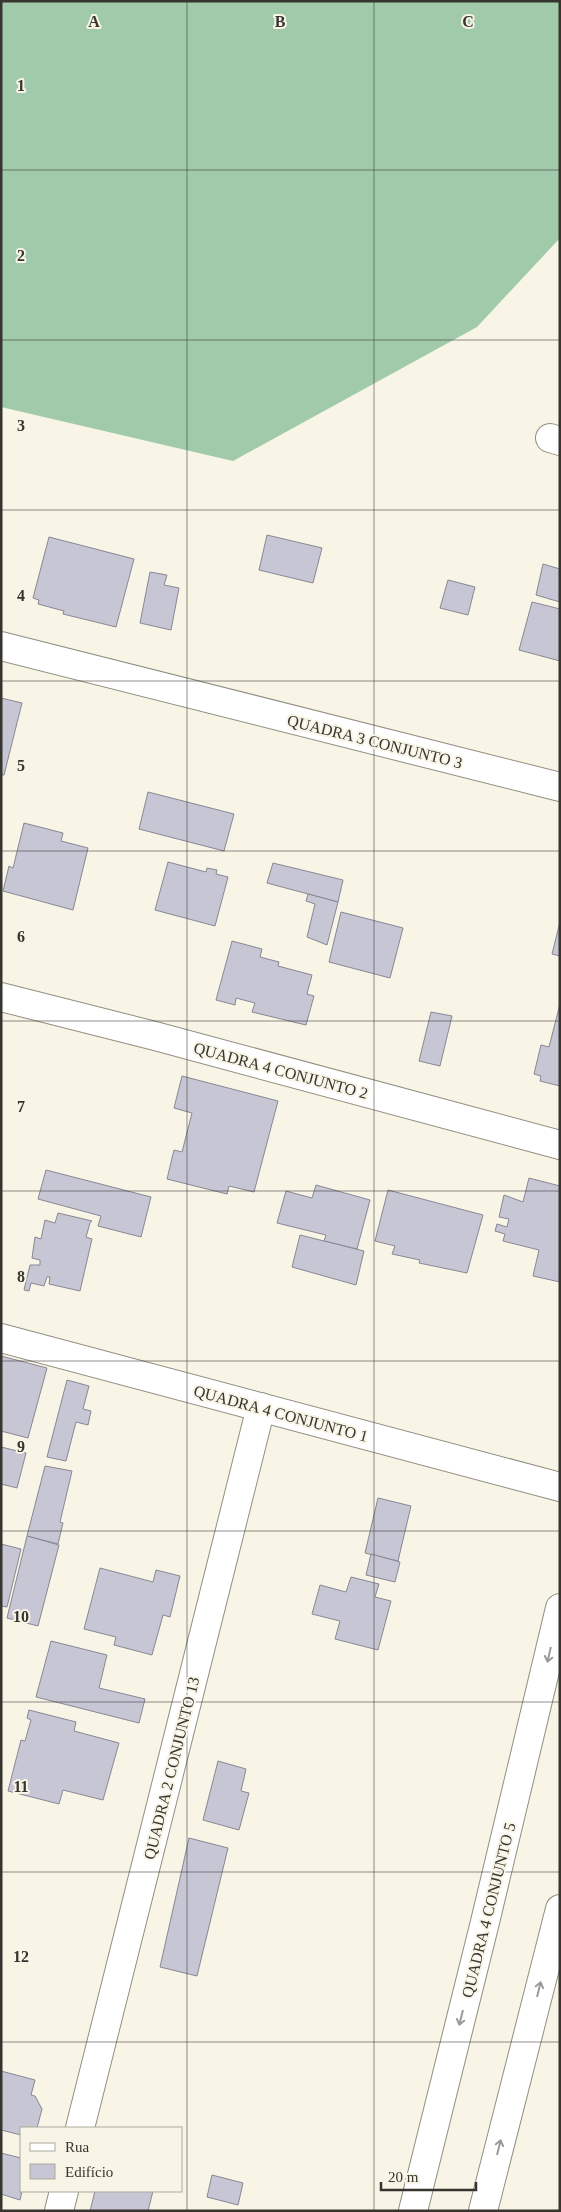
<svg xmlns="http://www.w3.org/2000/svg" width="561" height="2212" font-family="Georgia,serif">
	<style>
		.forest { fill: #a0caaa }
		.building { fill: #c7c6d4; stroke: #888794 }
		.lines { fill: none; stroke-linecap: round; stroke-linejoin: round }
		.minor-casing { stroke: #928e81; stroke-width: 30 }
		.minor { stroke: #fff; stroke-width: 28 }
		.oneway { stroke: #9b9a98 }
		.grid { fill: none; stroke: #373530; stroke-width: 1; stroke-opacity: 0.55 }
		.labels { text-anchor: middle; stroke-width: 4; stroke-linejoin: round; paint-order: stroke }
		.street-label { font-size: 16px; fill: #373530; stroke: #f8f4e6 }
		.grid-label { font-size: 16px; text-anchor: middle; font-weight: bold; fill: #373530; stroke: #f8f4e6; stroke-width: 4; stroke-linejoin: round; paint-order: stroke }
	</style>
	<rect width="100%" height="100%" fill="#f8f4e6"/>
	<!-- forest -->
	<polygon class="forest" points="1,1 560,1 560,238 477,327 233,461 1,407"/>
	<!-- building -->
	<g class="building">
		<polygon points="267,535 322,548 313,583 259,570"/>
		<polygon points="49,537 134,559 116,627 63,614 64,611 38,604 39,600 33,598"/>
		<polygon points="543,564 560,569 560,602 536,595"/>
		<polygon points="150,572 167,575 164,585 179,588 171,630 140,623"/>
		<polygon points="448,580 475,587 468,615 440,608"/>
		<polygon points="532,602 560,609 560,661 519,650"/>
		<polygon points="1,698 22,703 4,775 1,775"/>
		<polygon points="148,792 234,814 224,851 139,829"/>
		<polygon points="24,823 63,833 61,841 88,848 73,910 3,891 9,866 13,868"/>
		<polygon points="168,862 206,872 207,868 217,870 216,874 228,877 215,926 155,910"/>
		<polygon points="273,863 343,880 338,902 267,883"/>
		<polygon points="308,894 338,902 327,945 307,937 315,904 306,901"/>
		<polygon points="341,912 403,928 390,978 329,962"/>
		<polygon points="560,922 560,956 552,954"/>
		<polygon points="232,941 262,949 260,957 279,962 278,966 312,975 307,994 314,996 306,1025 252,1012 255,1003 236,998 235,1005 216,1000"/>
		<polygon points="560,1004 560,1086 540,1081 541,1076 534,1074 541,1045 549,1047"/>
		<polygon points="431,1012 452,1016 440,1066 419,1061"/>
		<polygon points="182,1076 278,1101 254,1192 229,1186 227,1194 167,1179 174,1150 182,1152 192,1113 174,1108"/>
		<polygon points="46,1170 151,1197 141,1237 98,1226 101,1216 38,1199"/>
		<polygon points="529,1178 560,1186 560,1282 533,1276 539,1250 503,1241 505,1234 495,1231 497,1224 507,1227 509,1219 499,1217 504,1195 523,1202"/>
		<polygon points="316,1185 370,1200 357,1249 324,1241 326,1235 277,1223 286,1191 312,1198"/>
		<polygon points="388,1190 483,1215 467,1273 419,1263 420,1260 392,1254 395,1246 375,1241"/>
		<polygon points="58,1213 92,1221 90,1223 86,1237 92,1239 80,1291 49,1284 50,1277 47,1277 44,1286 31,1283 29,1291 24,1290 30,1265 40,1265 40,1260 32,1258 35,1237 41,1239 45,1220 55,1223"/>
		<polygon points="300,1235 364,1251 356,1285 292,1267"/>
		<polygon points="1,1356 47,1368 28,1438 1,1431"/>
		<polygon points="67,1380 89,1386 83,1409 91,1411 88,1425 76,1422 66,1461 47,1457"/>
		<polygon points="1,1447 26,1453 17,1488 1,1484"/>
		<polygon points="45,1466 72,1471 60,1522 63,1523 58,1544 27,1536"/>
		<polygon points="378,1498 411,1506 398,1561 365,1553"/>
		<polygon points="27,1536 59,1545 38,1626 7,1618"/>
		<polygon points="1,1544 21,1549 7,1607 1,1606"/>
		<polygon points="371,1554 400,1562 395,1582 366,1575"/>
		<polygon points="100,1568 153,1582 156,1570 180,1576 170,1617 163,1615 152,1655 114,1645 116,1637 84,1629"/>
		<polygon points="351,1577 379,1584 375,1597 391,1601 378,1650 335,1639 340,1621 312,1614 320,1585 346,1592"/>
		<polygon points="51,1641 107,1655 99,1688 145,1699 139,1723 36,1697"/>
		<polygon points="29,1710 76,1722 74,1731 119,1743 103,1800 63,1790 59,1804 8,1791 21,1740 25,1741 31,1720 27,1718"/>
		<polygon points="218,1761 246,1769 241,1791 249,1793 239,1830 203,1820"/>
		<polygon points="189,1838 228,1848 197,1976 160,1967"/>
		<polygon points="1,2071 35,2080 31,2095 35,2096 42,2109 37,2128 21,2128 21,2135 1,2130"/>
		<polygon points="1,2153 21,2158 22,2191 20,2200 1,2194"/>
		<polygon points="212,2175 243,2183 238,2205 207,2197"/>
		<polygon points="95,2191 153,2191 148,2211 90,2211"/>
	</g>
	<g class="lines">
		<defs>
			<g id="minor">
				<polyline points="550,438 560,441"/>
				<polyline points="1,646 560,787"/>
				<polyline points="1,997 155,1036 560,1145"/>
				<polyline points="1,1338 560,1487"/>
				<polyline points="80,2128 261,1407"/>
				<polyline points="59,2211 64,2191"/>
				<polyline points="413,2211 485,1922 560,1608"/>
				<polyline points="483,2211 560,1909"/>
			</g>
		</defs>
		<!-- minor casing -->
		<use href="#minor" class="minor-casing"/>
		<!-- minor -->
		<use href="#minor" class="minor"/>
	</g>
	<!-- one-way arrows -->
	<defs><path id="oneway-shaft" d="M-6 0H5M1.5-3L5.5 0L1.5 3" fill="none" stroke-width="1.6" stroke-linecap="round" stroke-linejoin="round" transform="scale(1.25)"/></defs>
	<g class="oneway">
		<use href="#oneway-shaft" transform="translate(549 1655) rotate(103)"/>
		<use href="#oneway-shaft" transform="translate(539 1989) rotate(-76)"/>
		<use href="#oneway-shaft" transform="translate(461 2018) rotate(104)"/>
		<use href="#oneway-shaft" transform="translate(499 2147) rotate(-76)"/>
	</g>
	<!-- grid -->
	<path class="grid" d="M187,1V2211M374,1V2211M1,170H560M1,340H560M1,510H560M1,681H560M1,851H560M1,1021H560M1,1191H560M1,1361H560M1,1531H560M1,1702H560M1,1872H560M1,2042H560"/>
	<g class="labels">
		<!-- street labels -->
		<g class="street-label">
			<text transform="translate(375 741) rotate(14)" y="6">QUADRA 3 CONJUNTO 3</text>
			<text transform="translate(281 1070) rotate(15)" y="6">QUADRA 4 CONJUNTO 2</text>
			<text transform="translate(281 1413) rotate(15)" y="6">QUADRA 4 CONJUNTO 1</text>
			<text transform="translate(171 1768) rotate(-76)" y="6">QUADRA 2 CONJUNTO 13</text>
			<text transform="translate(488 1910) rotate(-76)" y="6">QUADRA 4 CONJUNTO 5</text>
		</g>
	</g>
	<g class="grid-label">
		<text x="94" y="27">A</text>
		<text x="280" y="27">B</text>
		<text x="468" y="27">C</text>
		<text x="21" y="91">1</text>
		<text x="21" y="261">2</text>
		<text x="21" y="431">3</text>
		<text x="21" y="601">4</text>
		<text x="21" y="771">5</text>
		<text x="21" y="942">6</text>
		<text x="21" y="1112">7</text>
		<text x="21" y="1282">8</text>
		<text x="21" y="1452">9</text>
		<text x="21" y="1622">10</text>
		<text x="21" y="1792">11</text>
		<text x="21" y="1962">12</text>
	</g>
	<!-- border -->
	<rect width="561" height="2212" fill="none" stroke="#373530" stroke-width="5"/>
	<!-- legend -->
	<rect x="20" y="2127" width="162" height="65" fill="#f8f4e6" stroke="#aba89d"/>
	<rect x="30" y="2143" width="25" height="8" fill="#ffffff" stroke="#aba89d"/>
	<text x="65" y="2152" font-size="15" fill="#373530">Rua</text>
	<rect x="30" y="2164" width="25" height="15" fill="#c7c6d4" stroke="#aba89d"/>
	<text x="65" y="2177" font-size="15" fill="#373530">Edifício</text>
	<!-- scale -->
	<path d="M381 2182v8h95v-8" fill="none" stroke="#373530" stroke-width="2.5"/>
	<text x="388" y="2182" font-size="15" fill="#373530" stroke="#f8f4e6" stroke-width="4" paint-order="stroke">20 m</text>
</svg>
